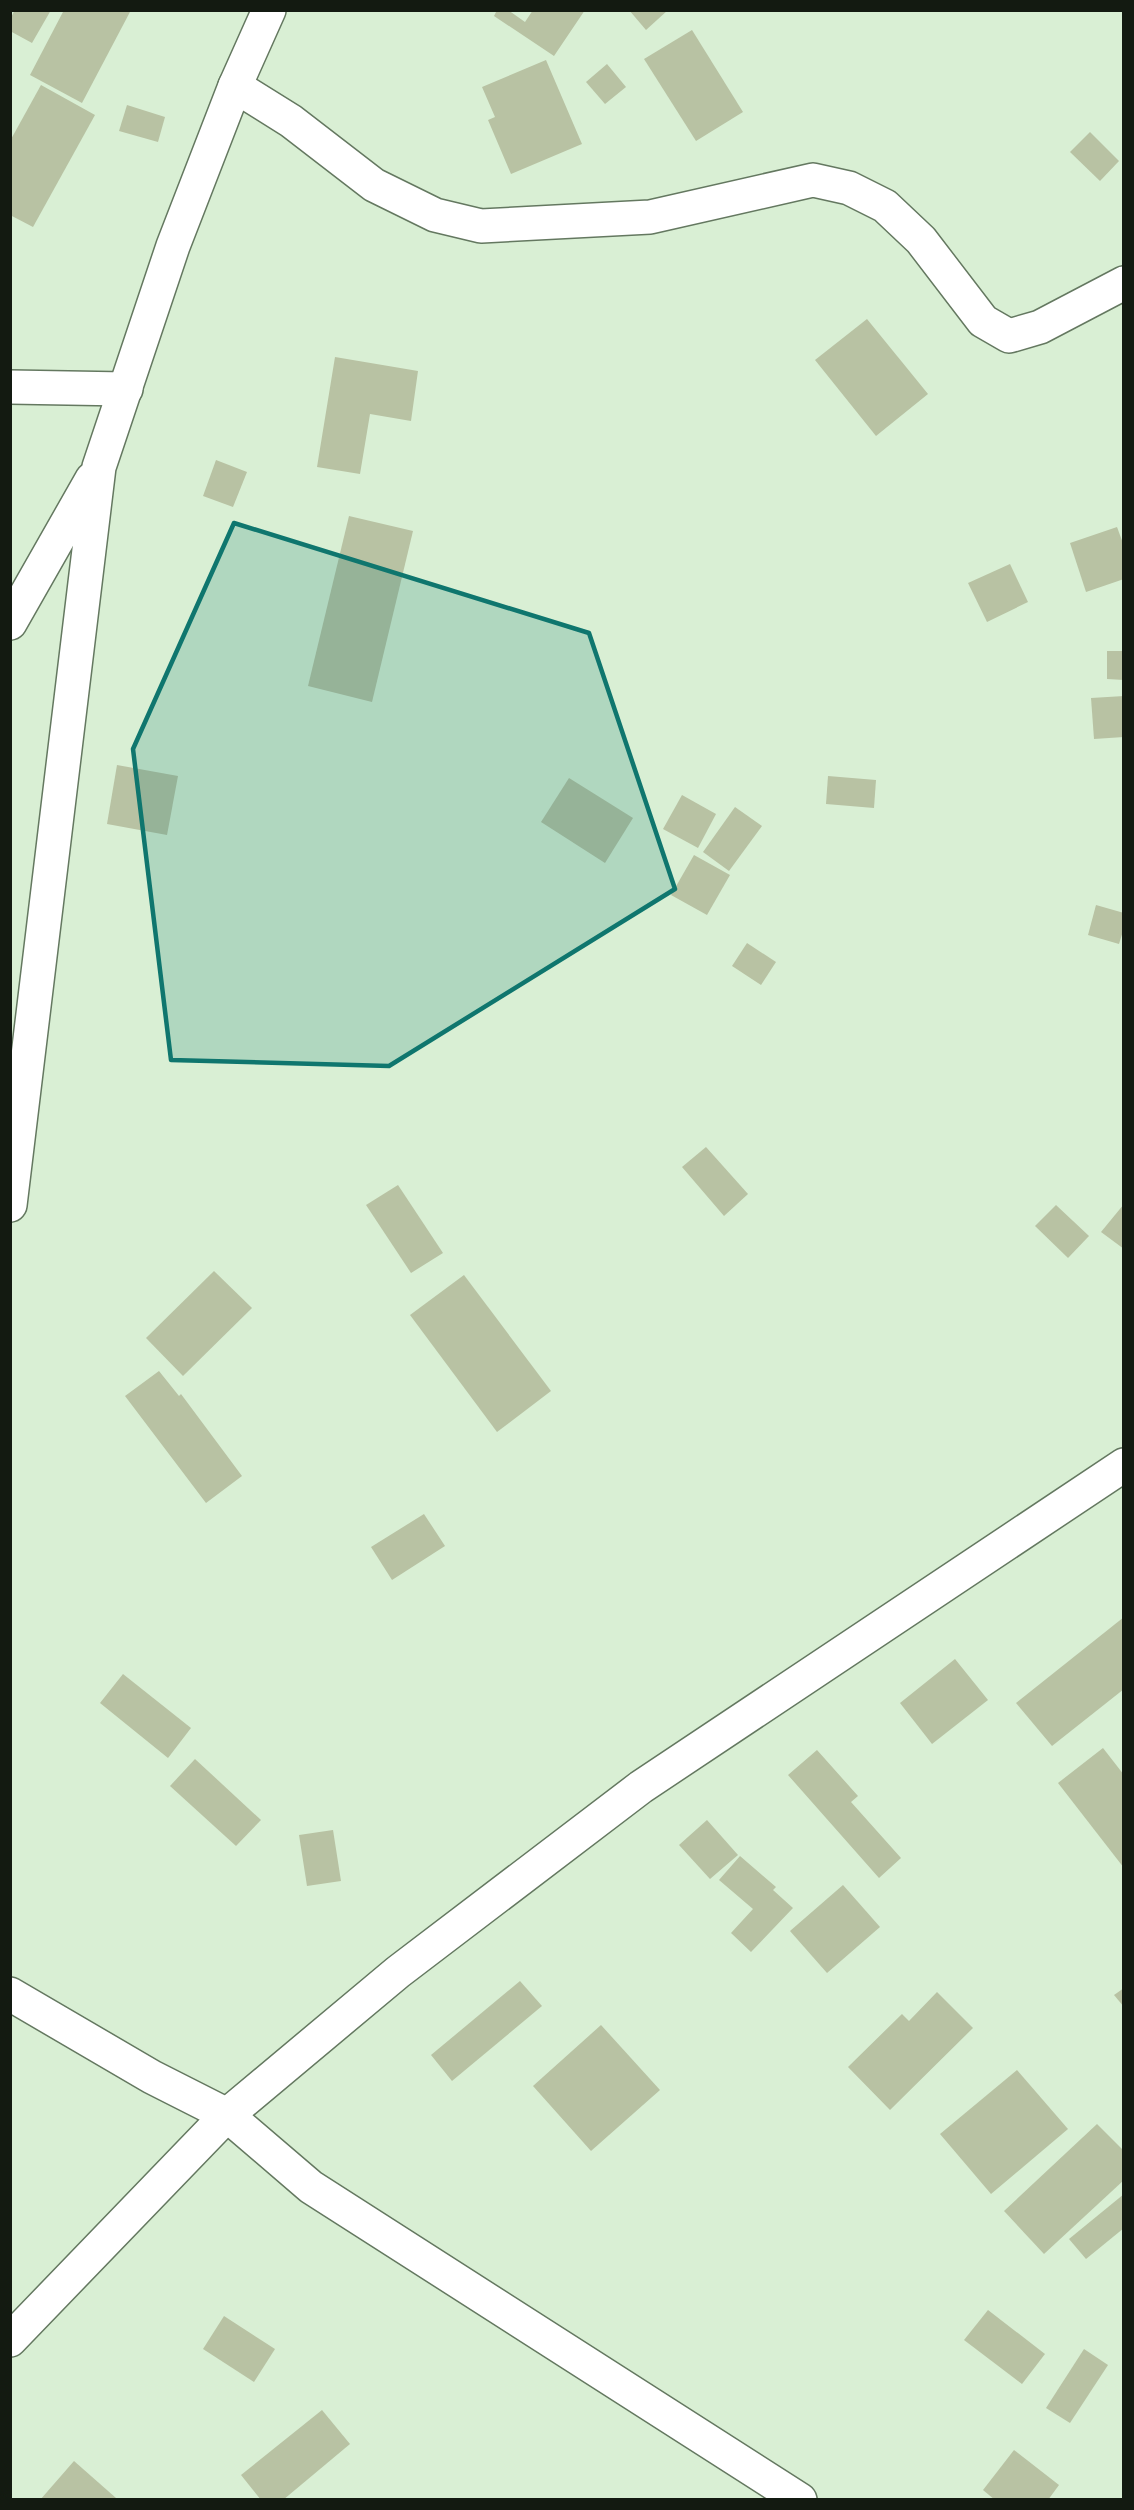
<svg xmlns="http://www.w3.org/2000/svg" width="1134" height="2510" font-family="Merriweather,serif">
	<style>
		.building { fill: #b8c2a3 }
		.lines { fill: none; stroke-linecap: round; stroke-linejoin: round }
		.minor-casing { stroke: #647860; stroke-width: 36 }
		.tertiary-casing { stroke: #647860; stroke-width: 36 }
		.secondary-casing { stroke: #647860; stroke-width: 36 }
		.minor { stroke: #fff; stroke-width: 33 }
		.tertiary { stroke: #fff; stroke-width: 33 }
		.secondary { stroke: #fff; stroke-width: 33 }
		.marked { fill: #0f766e; fill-opacity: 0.2; stroke: #0f766e; stroke-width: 4.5; stroke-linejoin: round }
	</style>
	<rect width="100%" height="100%" fill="#d9efd4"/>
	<!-- building -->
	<g class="building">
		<polygon points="15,10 51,10 32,43 10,31 10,19"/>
		<polygon points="64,10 131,10 82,103 30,75"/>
		<polygon points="497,10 508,10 525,22 533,10 585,10 554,56 494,16"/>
		<polygon points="629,10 668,10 646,30"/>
		<polygon points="692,30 743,112 696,141 644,59"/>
		<polygon points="546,60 582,144 511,174 488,120 495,117 482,87"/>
		<polygon points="607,64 626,87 605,104 586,82"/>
		<polygon points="41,85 95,115 33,227 10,215 10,141"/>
		<polygon points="127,105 165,117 158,142 119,131"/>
		<polygon points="1090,132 1119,161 1100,181 1070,152"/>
		<polygon points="867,319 928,394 876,436 815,360"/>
		<polygon points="335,357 418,371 411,421 370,414 360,474 317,467"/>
		<polygon points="216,460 247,472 233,507 203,496"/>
		<polygon points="349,516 413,531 372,702 308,686"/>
		<polygon points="1117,527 1124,546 1124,579 1086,592 1070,543"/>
		<polygon points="1010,564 1028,602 987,622 968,583"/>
		<polygon points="1107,651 1124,651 1124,680 1107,679"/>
		<polygon points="1124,696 1124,737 1094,739 1091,698"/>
		<polygon points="117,765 178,776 167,835 107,824"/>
		<polygon points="828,776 876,780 874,808 826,804"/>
		<polygon points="569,778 633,818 605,863 541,822"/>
		<polygon points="682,795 716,814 698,848 663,829"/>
		<polygon points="735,807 762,826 729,871 703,852"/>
		<polygon points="694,855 730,875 707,915 671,895"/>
		<polygon points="1096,905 1124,913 1124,928 1119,944 1088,935"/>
		<polygon points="747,943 776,962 761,985 732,966"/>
		<polygon points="706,1147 748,1194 724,1216 682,1167"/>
		<polygon points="398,1185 443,1253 411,1273 366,1205"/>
		<polygon points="1124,1204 1124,1249 1101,1232"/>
		<polygon points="1056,1205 1089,1236 1068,1258 1035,1226"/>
		<polygon points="214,1271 252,1308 183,1376 146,1338"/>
		<polygon points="464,1275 551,1391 497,1432 410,1315"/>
		<polygon points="159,1371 179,1396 181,1394 242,1476 206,1503 125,1396"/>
		<polygon points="424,1514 445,1546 392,1580 371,1547"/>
		<polygon points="1124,1617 1124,1689 1052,1746 1016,1703"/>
		<polygon points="955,1659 988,1700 932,1744 900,1703"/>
		<polygon points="123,1674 191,1728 168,1758 100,1703"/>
		<polygon points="1103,1748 1124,1775 1124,1868 1058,1783"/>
		<polygon points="817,1750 858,1796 851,1802 901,1858 879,1878 788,1775"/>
		<polygon points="195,1759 261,1820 236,1846 170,1786"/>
		<polygon points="707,1820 738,1855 710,1879 679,1845"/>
		<polygon points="333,1830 341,1881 307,1886 299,1835"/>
		<polygon points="740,1856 776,1887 773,1890 793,1908 751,1952 731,1933 753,1909 719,1880"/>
		<polygon points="843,1885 880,1927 827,1973 790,1931"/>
		<polygon points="520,1981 542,2006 452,2081 431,2055"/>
		<polygon points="1124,1988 1124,2007 1114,1995"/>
		<polygon points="937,1992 973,2028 890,2110 848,2067 902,2014 909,2021"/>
		<polygon points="601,2025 660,2090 591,2151 533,2086"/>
		<polygon points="1017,2070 1068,2129 991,2194 940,2134"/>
		<polygon points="1097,2124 1124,2151 1124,2180 1044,2254 1004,2211"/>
		<polygon points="1124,2194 1124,2228 1086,2259 1069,2239"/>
		<polygon points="988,2310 1045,2354 1022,2384 964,2340"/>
		<polygon points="224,2316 275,2349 254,2382 203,2349"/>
		<polygon points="1084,2349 1108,2365 1070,2423 1046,2408"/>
		<polygon points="322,2410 350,2444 283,2500 261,2500 241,2475"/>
		<polygon points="1014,2450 1059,2485 1048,2500 995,2500 983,2490"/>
		<polygon points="74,2461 116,2498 114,2500 40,2500"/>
	</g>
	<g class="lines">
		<defs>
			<g id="minor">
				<polyline points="235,86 291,121 374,185 435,215 481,226 650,217 813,180 849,188 885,206 921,240 983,321 1009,336 1040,327 1124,283"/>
				<polyline points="10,387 126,389"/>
				<polyline points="10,623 92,479"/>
				<polyline points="10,1205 99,467 173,246 235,86 269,10"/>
			</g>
			<polyline id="tertiary" points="10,1994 152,2077 227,2115 311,2187 800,2500"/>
			<polyline id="secondary" points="10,2340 227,2115 398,1972 641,1787 1124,1465"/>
		</defs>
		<!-- minor casing -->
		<use href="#minor" class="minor-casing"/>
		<!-- tertiary casing -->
		<use href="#tertiary" class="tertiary-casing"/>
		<!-- secondary casing -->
		<use href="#secondary" class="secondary-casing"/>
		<!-- minor -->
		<use href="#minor" class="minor"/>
		<!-- tertiary -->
		<use href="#tertiary" class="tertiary"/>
		<!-- secondary -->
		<use href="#secondary" class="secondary"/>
	</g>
	<!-- marked area -->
	<path class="marked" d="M234,523L589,633L675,889L389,1066L171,1060L133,749Z"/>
	<!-- border -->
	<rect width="1134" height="2510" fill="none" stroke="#131a11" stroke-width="24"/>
</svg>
